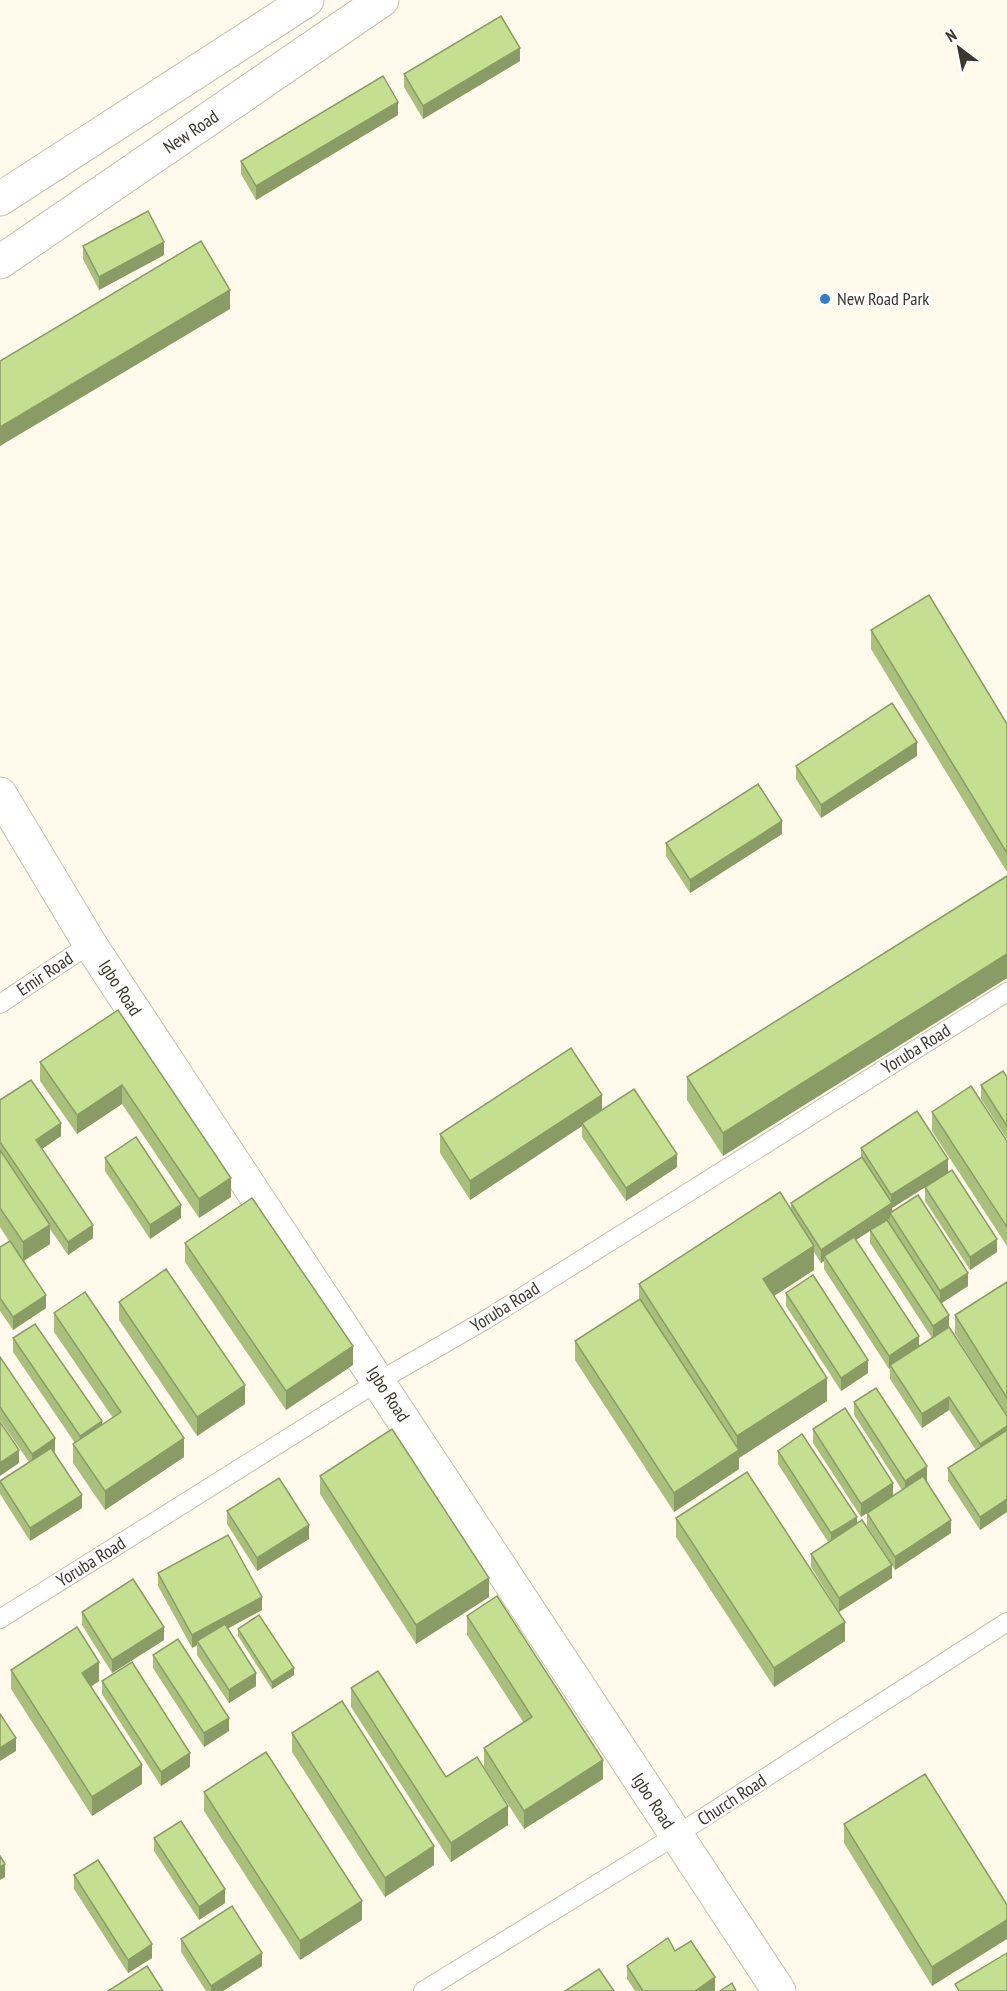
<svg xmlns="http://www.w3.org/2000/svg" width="1007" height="1991" font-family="'PT Sans Narrow',sans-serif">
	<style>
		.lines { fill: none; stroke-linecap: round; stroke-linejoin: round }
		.service-casing { stroke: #c7c0aa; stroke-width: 20 }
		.tertiary-casing { stroke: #c7c0aa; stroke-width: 35 }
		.service { stroke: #fff; stroke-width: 18 }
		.tertiary { stroke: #fff; stroke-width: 33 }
		.wall { fill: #a9c07c; fill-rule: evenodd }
		.shaded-wall { fill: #8a9c65 }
		.building { fill: #c5df90; stroke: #8a9c65; stroke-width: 1.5 }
		.poi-dot { fill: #2f7ecd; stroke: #fff; stroke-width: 2 }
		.labels { text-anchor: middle; stroke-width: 5; stroke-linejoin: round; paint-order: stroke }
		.street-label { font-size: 18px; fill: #3a372e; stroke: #fff }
		.poi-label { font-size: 18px; fill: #3a372e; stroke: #fff; text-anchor: start }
	</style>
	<rect width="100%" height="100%" fill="#fffaec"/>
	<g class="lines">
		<defs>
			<g id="service">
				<polyline points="0,1004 90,944"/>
				<polyline points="0,1619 379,1381 487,1319 1007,992"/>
				<polyline points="423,1991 675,1836 1007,1622"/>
			</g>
			<g id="tertiary">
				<polyline points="0,199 307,0"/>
				<polyline points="0,262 382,0"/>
				<polyline points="0,794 90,944 779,1991"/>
			</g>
		</defs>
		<!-- service casing -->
		<use href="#service" class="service-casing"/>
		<!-- tertiary casing -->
		<use href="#tertiary" class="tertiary-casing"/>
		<!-- service -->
		<use href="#service" class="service"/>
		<!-- tertiary -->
		<use href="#tertiary" class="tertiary"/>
	</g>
	<!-- wall -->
	<g class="wall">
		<polygon points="520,61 423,119 404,87 404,74"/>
		<polygon points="398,115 256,200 241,174 241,161"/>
		<polygon points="83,246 164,255 99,290 83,259"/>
		<polygon points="871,630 1007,724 1007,872 871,649"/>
		<polygon points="917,756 821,818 796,779 796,766"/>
		<polygon points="782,834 690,893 666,856 666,843"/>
		<polygon points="1007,876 1007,978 723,1156 687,1100 687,1077"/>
		<polygon points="118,1010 231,1197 199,1218 122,1104 77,1134 40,1081 40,1062"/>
		<polygon points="1007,1077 1007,1139 981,1099 981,1085"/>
		<polygon points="0,1100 61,1136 42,1149 93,1238 68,1255 50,1229 50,1244 24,1261 46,1308 13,1330 0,1311 0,1247 9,1241 0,1227"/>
		<polygon points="602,1110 677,1167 626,1201 582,1137 582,1126 470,1200 440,1153 440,1134"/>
		<polygon points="932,1112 1007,1141 1007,1246 932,1131"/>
		<path d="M861,1148L948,1173L997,1252L970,1270L925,1201V1187L946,1174L892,1208V1212L968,1286L942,1303L949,1327L993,1394L955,1334V1315L1007,1282V1512L980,1530L948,1481V1468L976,1450L949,1410L922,1428L890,1379V1368L889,1369L824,1269V1261L821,1263L814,1252V1270L774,1296L827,1401L739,1458V1469L674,1512L575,1360V1341L639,1300V1284L791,1211V1203L861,1158ZM870,1231V1243L932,1338L919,1347L856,1240Z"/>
		<polygon points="105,1158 181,1218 150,1239 105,1171"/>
		<polygon points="185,1243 353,1365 286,1410 185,1262"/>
		<polygon points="786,1293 868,1373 841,1391 786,1306"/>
		<polygon points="119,1302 245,1404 197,1436 119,1320"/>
		<polygon points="54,1313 184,1457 105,1510 73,1463 73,1444 75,1443 13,1352 13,1338 102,1425 113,1418 54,1332"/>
		<polygon points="0,1357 55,1451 54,1452 82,1508 30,1541 0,1494 0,1481 29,1462 0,1420"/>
		<polygon points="854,1402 927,1480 926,1480 951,1533 895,1570 892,1565 892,1578 839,1612 811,1567 811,1554 828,1542 778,1464 778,1451 857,1524 891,1563 867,1526 867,1513 861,1517 813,1443 813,1429 893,1496 902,1490 854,1415"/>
		<polygon points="320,1476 489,1597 416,1644 320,1494"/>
		<polygon points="227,1511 309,1539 257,1571 227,1524"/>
		<polygon points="676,1518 845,1641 774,1687 676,1537"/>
		<polygon points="158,1573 262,1610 227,1629 256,1686 229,1703 197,1655 197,1645 192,1648 158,1586"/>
		<polygon points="82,1612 164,1640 112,1673 82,1625"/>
		<polygon points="467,1616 603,1779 524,1829 484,1767 484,1748 524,1723 467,1635"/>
		<polygon points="238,1629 294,1675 272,1689 238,1636"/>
		<polygon points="153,1655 229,1731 204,1747 153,1668"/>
		<polygon points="11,1670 99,1681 91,1687 142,1784 92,1816 11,1689"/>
		<polygon points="102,1681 190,1767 161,1786 102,1694"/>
		<polygon points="351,1688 446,1777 508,1825 451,1862 351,1707"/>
		<polygon points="292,1733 434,1865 385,1897 292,1752"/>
		<polygon points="204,1792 362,1920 300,1960 204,1811"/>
		<polygon points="844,1824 1007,1905 932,1986 844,1843"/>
		<polygon points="154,1838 225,1903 199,1920 154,1851"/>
		<polygon points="74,1875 152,1958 128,1973 74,1889"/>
		<polygon points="181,1939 262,1966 223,1991 206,1991 181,1952"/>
		<polygon points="675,1951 715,1991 635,1991 627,1979 627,1966"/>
	</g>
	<!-- shaded-wall -->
	<g class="shaded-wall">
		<polygon points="520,48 520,61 423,119 423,106"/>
		<polygon points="398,102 398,115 256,200 256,186"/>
		<polygon points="164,242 164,255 99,290 99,277"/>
		<polygon points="230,290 230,309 0,446 0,427"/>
		<polygon points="917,742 917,756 821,818 821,805"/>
		<polygon points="782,821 782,834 690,893 690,880"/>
		<polygon points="1007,954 1007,978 723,1156 723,1133"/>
		<polygon points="122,1085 122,1104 77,1134 77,1115"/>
		<polygon points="602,1095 602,1114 582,1123 582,1126 470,1200 470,1181"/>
		<polygon points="61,1123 61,1136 36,1153 36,1140"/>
		<polygon points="677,1154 677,1167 626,1201 626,1188"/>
		<polygon points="948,1159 948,1173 892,1208 892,1217 890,1213 890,1218 826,1259 824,1256 824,1261 821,1263 821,1250 891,1204 891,1195"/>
		<polygon points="231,1178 231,1197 199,1218 199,1199"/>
		<polygon points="181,1205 181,1218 150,1239 150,1225"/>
		<polygon points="50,1225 50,1244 23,1261 23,1242"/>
		<polygon points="93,1225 93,1238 68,1255 68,1242"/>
		<polygon points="997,1239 997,1252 970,1270 970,1257"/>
		<polygon points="814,1246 814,1270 763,1303 763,1279"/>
		<polygon points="968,1273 968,1286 940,1304 940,1291"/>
		<polygon points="46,1295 46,1308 13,1330 13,1317"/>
		<polygon points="949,1315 949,1328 933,1339 933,1326"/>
		<polygon points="919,1336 919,1350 890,1365 890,1368 889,1369 889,1356"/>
		<polygon points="353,1346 353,1365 286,1410 286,1391"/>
		<polygon points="868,1360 868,1373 841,1391 841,1378"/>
		<polygon points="827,1378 827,1401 739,1458 739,1469 674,1512 674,1493 737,1452 737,1436"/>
		<polygon points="245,1385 245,1404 197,1436 197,1417"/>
		<polygon points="949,1397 949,1410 922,1428 922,1414"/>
		<polygon points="102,1421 102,1435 80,1449 80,1436"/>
		<polygon points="1007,1426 1007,1440 980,1457 980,1444"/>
		<polygon points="55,1438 55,1451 32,1467 32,1454"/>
		<polygon points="184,1438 184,1457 105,1510 105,1491"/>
		<polygon points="19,1450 19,1463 0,1476 0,1463"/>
		<polygon points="927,1466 927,1480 905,1494 905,1481"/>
		<polygon points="893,1483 893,1496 861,1517 861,1504"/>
		<polygon points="82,1495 82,1508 30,1541 30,1528"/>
		<polygon points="1007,1499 1007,1512 980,1530 980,1517"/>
		<polygon points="857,1517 857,1531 831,1547 831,1533"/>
		<polygon points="951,1520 951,1533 895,1570 895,1557"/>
		<polygon points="309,1525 309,1539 257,1571 257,1558"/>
		<polygon points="892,1565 892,1578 839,1612 839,1598"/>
		<polygon points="489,1578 489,1597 416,1644 416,1625"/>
		<polygon points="262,1597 262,1610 199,1644 197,1641 197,1645 192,1648 192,1635"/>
		<polygon points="845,1622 845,1641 774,1687 774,1668"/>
		<polygon points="164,1627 164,1640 112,1673 112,1660"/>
		<polygon points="99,1662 99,1681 82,1692 82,1673"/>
		<polygon points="294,1668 294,1675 272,1689 272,1682"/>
		<polygon points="256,1673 256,1686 229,1703 229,1690"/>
		<polygon points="229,1718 229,1731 204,1747 204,1733"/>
		<polygon points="16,1738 16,1751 0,1761 0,1748"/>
		<polygon points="190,1753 190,1767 161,1786 161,1772"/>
		<polygon points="603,1760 603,1779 524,1829 524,1811"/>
		<polygon points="142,1765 142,1784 92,1816 92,1797"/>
		<polygon points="508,1806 508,1825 451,1862 451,1843"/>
		<polygon points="434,1846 434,1865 385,1897 385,1878"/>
		<polygon points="5,1864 5,1877 0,1880 0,1867"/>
		<polygon points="225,1889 225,1903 199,1920 199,1907"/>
		<polygon points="362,1901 362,1920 300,1960 300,1941"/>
		<polygon points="1007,1920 1007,1939 932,1986 932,1967"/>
		<polygon points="152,1944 152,1958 128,1973 128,1960"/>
		<polygon points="262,1953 262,1966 223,1991 211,1991 211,1986"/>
		<polygon points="715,1977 715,1991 695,1991"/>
	</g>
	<!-- building -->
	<g class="building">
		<polygon points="501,16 520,48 423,106 404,74"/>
		<polygon points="383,76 398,102 256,186 241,161"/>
		<polygon points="148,211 164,242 99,277 83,246"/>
		<polygon points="201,241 230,290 0,427 0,361"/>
		<polygon points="929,595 1007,724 1007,853 871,630"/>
		<polygon points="892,703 917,742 821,805 796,766"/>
		<polygon points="758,784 782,821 690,880 666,843"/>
		<polygon points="1007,876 1007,954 723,1133 687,1077"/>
		<polygon points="118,1010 231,1178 199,1199 122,1085 77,1115 40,1062"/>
		<polygon points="571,1048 602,1095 470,1181 440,1134"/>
		<polygon points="1003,1071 1007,1077 1007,1126 981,1085"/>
		<polygon points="31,1080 61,1123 36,1140 93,1225 68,1242 0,1142 0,1100"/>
		<polygon points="971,1086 1007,1141 1007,1227 932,1112"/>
		<polygon points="634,1089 677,1154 626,1188 582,1123"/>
		<polygon points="917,1111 948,1159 891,1195 861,1148"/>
		<polygon points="136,1137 181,1205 150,1225 105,1158"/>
		<polygon points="0,1150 50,1225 23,1242 0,1208"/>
		<polygon points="862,1157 892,1203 821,1250 791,1203"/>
		<polygon points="952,1170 997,1239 970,1257 925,1187"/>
		<polygon points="780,1192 814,1246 763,1279 827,1378 737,1436 639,1284"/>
		<polygon points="918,1195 968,1273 940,1291 890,1213"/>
		<polygon points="252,1198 353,1346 286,1391 185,1243"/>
		<polygon points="887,1220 949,1315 933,1326 870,1230"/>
		<polygon points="854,1237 919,1336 889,1356 824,1256"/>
		<polygon points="10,1241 46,1295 13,1317 0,1298 0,1247"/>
		<polygon points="166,1269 245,1385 197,1417 119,1302"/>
		<polygon points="813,1275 868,1360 841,1378 786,1293"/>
		<polygon points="1007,1282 1007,1398 955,1315"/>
		<polygon points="85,1292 184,1438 105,1491 73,1444 121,1412 54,1313"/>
		<polygon points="640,1299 739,1450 674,1493 575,1341"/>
		<polygon points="35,1324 102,1421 80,1436 13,1338"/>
		<polygon points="949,1327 1007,1416 1007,1426 980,1444 949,1397 922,1414 890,1365"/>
		<polygon points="0,1357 55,1438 32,1454 0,1407"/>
		<polygon points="876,1388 927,1466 905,1481 854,1402"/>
		<polygon points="845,1408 893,1483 861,1504 813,1429"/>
		<polygon points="0,1422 19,1450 0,1463"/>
		<polygon points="392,1429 489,1578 416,1625 320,1476"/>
		<polygon points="1007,1430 1007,1499 980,1517 948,1468"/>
		<polygon points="802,1434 857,1517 831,1533 778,1451"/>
		<polygon points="51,1448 82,1495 30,1528 0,1481"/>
		<polygon points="747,1472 845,1622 774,1668 676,1518"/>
		<polygon points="923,1476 951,1520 895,1557 867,1513"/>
		<polygon points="279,1478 309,1525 257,1558 227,1511"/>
		<polygon points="862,1520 892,1565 839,1598 811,1554"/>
		<polygon points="228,1535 262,1597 192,1635 158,1573"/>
		<polygon points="133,1579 164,1627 112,1660 82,1612"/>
		<polygon points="497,1596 603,1760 524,1811 484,1748 532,1717 467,1616"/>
		<polygon points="259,1615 294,1668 272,1682 238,1629"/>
		<polygon points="225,1624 256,1673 229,1690 197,1641"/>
		<polygon points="77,1627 99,1662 82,1673 142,1765 92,1797 11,1670"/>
		<polygon points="178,1639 229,1718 204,1733 153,1655"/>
		<polygon points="132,1662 190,1753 161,1772 102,1681"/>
		<polygon points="378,1671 446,1777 477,1757 508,1806 451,1843 351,1688"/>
		<polygon points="342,1701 434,1846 385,1878 292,1733"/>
		<polygon points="0,1714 16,1738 0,1748"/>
		<polygon points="266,1752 362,1901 300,1941 204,1792"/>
		<polygon points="925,1774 1007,1905 1007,1920 932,1967 844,1824"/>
		<polygon points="181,1821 225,1889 199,1907 154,1838"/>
		<polygon points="0,1856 5,1864 0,1867"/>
		<polygon points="98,1860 152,1944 128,1960 74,1875"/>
		<polygon points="232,1906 262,1953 211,1986 181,1939"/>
		<polygon points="668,1938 675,1951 691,1941 715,1977 695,1991 643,1991 627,1966"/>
		<polygon points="1007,1953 1007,1991 959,1991 955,1984"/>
		<polygon points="147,1966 163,1991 108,1991"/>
		<polygon points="599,1969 614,1991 565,1991"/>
		<polygon points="732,1983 736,1991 720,1991"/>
	</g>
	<!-- markers -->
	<circle class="poi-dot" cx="825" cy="299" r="6"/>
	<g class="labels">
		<!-- street labels -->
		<g class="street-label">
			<text transform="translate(191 132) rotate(-34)" y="6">New Road</text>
			<text transform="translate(45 974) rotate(-34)" y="6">Emir Road</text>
			<text transform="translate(120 988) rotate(57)" y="6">Igbo Road</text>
			<text transform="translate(916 1049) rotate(-32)" y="6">Yoruba Road</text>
			<text transform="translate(505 1307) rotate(-32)" y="6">Yoruba Road</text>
			<text transform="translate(388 1394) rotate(57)" y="6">Igbo Road</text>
			<text transform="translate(91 1562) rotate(-32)" y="6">Yoruba Road</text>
			<text transform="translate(732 1800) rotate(-33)" y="6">Church Road</text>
			<text transform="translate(653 1801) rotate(57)" y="6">Igbo Road</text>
		</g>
		<!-- poi labels -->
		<g class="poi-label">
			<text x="837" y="305">New Road Park</text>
		</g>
	</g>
	<!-- north arrow -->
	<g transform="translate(959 48) rotate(328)" stroke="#ffffff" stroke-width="4.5" paint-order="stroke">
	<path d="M0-4.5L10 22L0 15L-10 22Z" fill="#3a372e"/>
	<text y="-9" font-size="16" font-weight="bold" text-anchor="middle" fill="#3a372e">N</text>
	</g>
</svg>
